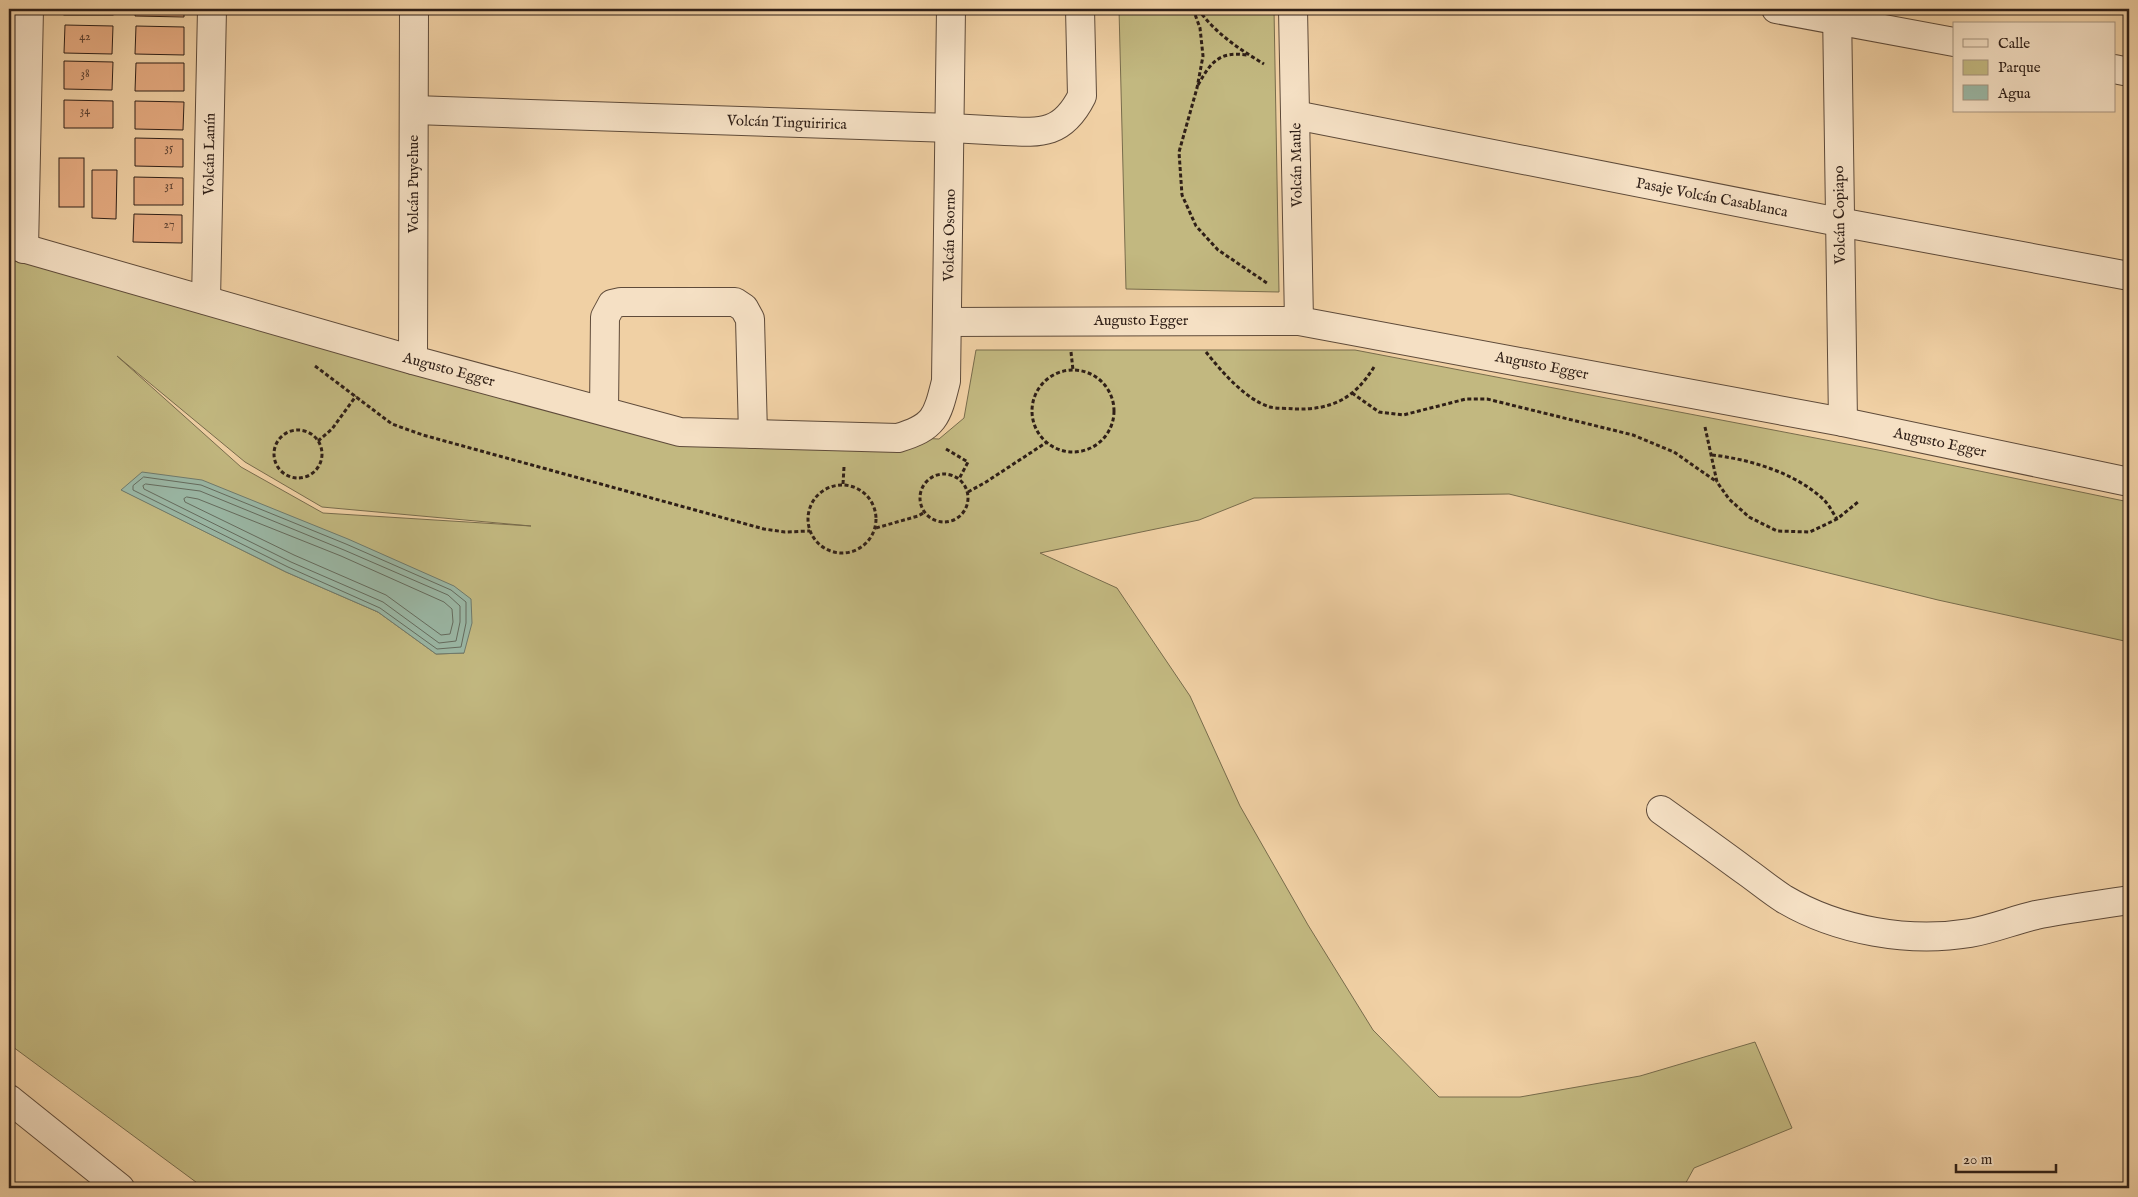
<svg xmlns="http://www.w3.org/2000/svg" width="2138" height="1197" font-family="'IM FELL English',serif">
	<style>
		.green { fill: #c2b880; stroke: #786c4c; fill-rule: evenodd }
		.water { fill: #9ab7a5; stroke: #6f7a6c }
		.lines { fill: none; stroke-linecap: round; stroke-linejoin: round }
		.shore { stroke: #646b5e; stroke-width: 1 }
		.building { fill: #e6ab81; stroke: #2f1f17 }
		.minor-casing { stroke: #5f4b3a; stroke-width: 30 }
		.path { stroke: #2f1f17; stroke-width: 3; stroke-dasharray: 4 2.5; stroke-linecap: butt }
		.minor { stroke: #f5e0c4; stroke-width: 28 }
		.labels { text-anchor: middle; stroke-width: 5; stroke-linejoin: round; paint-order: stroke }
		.number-label { font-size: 12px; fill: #5d4232 }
		.street-label { font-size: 15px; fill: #2f1f17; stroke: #f5e0c4 }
	</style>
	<rect width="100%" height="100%" fill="#f0d0a4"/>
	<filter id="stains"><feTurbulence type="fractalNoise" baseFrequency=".004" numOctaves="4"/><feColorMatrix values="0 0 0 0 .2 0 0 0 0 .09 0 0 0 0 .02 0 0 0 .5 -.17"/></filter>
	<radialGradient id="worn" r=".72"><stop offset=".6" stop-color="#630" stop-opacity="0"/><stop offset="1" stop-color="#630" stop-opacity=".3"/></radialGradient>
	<!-- green -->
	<g class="green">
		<polygon points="1119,9 1274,9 1279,292 1126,289"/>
		<path d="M9,244L705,428L939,439L964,418L976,350H1355L1878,450L2129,502V642L1938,600L1509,494L1254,498L1199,520L1040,553L1117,588L1190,696L1240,806L1308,925L1373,1030L1439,1097H1520L1640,1076L1755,1042L1792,1128L1694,1168L1683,1188H204L9,1044ZM117,356L245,462L322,507L531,526L323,513L241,467ZM122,490L464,653L436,654L378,612L286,572Z"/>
	</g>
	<!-- water -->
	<polygon class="water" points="142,472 202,480 348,539 454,586 471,599 472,623 464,653 436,654 378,612 286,572 121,490"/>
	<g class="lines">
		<!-- shore -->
		<g class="shore">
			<polygon points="144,477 201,485 346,544 451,590 466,602 466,623 461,647 437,649 380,608 288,567 133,490 133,486"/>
			<polygon points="146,484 200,491 344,550 448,595 460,606 460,622 456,641 439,643 383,602 291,562 144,489 143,486"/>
			<polygon points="187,497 198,499 341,556 444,602 452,609 453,622 450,634 441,635 386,595 294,555 185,502 184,499"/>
		</g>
	</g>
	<!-- building -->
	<g class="building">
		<rect x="64" y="9" width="49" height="6"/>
		<polygon points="136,9 184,9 184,17 135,16"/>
		<polygon points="65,25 113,26 112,54 64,53"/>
		<polygon points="136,26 184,27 184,55 135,54"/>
		<polygon points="64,61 113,62 112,90 64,89"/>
		<polygon points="136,63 184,63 184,91 135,91"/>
		<polygon points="64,100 113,101 113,128 64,128"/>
		<polygon points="135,101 184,102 183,130 135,129"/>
		<polygon points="135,138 183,139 183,167 135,166"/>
		<rect x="59" y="158" width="25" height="49"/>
		<polygon points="92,170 117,170 116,219 92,218"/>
		<polygon points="134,177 183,178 183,205 134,205"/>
		<polygon points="134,214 182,215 182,243 133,242"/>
	</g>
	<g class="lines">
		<defs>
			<g id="minor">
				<polyline points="1293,9 1299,321"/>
				<polyline points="1776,9 1954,42"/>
				<polyline points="1837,9 1843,422"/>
				<polyline points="2114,69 2129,72"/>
				<path d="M414,110L951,128C969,129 987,130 1005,131C1042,133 1063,134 1082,96L1080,9"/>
				<polyline points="1295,115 1839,222 2129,276"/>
				<path d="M9,244L413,360L680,432L898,438C935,427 937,417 946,381L951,9"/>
				<polyline points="24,249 29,9"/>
				<polyline points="206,300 212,9"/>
				<polyline points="947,322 1299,321 1843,422 2129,482"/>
				<polyline points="413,360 414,9"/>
				<polyline points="604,411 605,317 612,304 621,302 735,302 744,308 750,319 753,434"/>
				<path d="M1661,810C1689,830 1717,850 1744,870C1757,879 1770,890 1784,899C1838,931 1909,943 1970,933C1993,929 2014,920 2036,915C2067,909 2098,905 2129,900"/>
				<polyline points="9,1099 120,1188"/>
			</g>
		</defs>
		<!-- minor casing -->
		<use href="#minor" class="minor-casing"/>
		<!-- path -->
		<g class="path">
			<polyline points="1193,9 1200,28 1203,56 1197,88 1179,152 1182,195 1196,226 1218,250 1267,283"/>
			<path d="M1198,9C1215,33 1239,49 1264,64"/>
			<path d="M1198,85C1211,62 1219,51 1247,55"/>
			<polyline points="1071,352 1073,370"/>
			<path d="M1206,352C1221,371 1246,400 1270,407C1277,409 1287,408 1294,409C1332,410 1354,399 1374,367"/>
			<polyline points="315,366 392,424 423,435 764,529 785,532 810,531"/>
			<circle cx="1073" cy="411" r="41"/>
			<polyline points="1352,393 1379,412 1403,415 1466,399 1487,399 1633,435 1674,452 1717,482"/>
			<polyline points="1705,427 1717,482 1729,499 1749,517 1777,531 1810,532 1837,519 1858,502"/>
			<circle cx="298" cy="454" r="24"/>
			<polyline points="318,441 332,429 356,396"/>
			<polyline points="946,449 968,462 959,479"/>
			<path d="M1712,455C1749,459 1796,473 1824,500C1829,505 1833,513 1837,519"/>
			<circle cx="944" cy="498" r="24"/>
			<polyline points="843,484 844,467"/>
			<circle cx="842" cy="519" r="34"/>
			<polyline points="968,492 986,482 1047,442"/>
			<polyline points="876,528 918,516 925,512"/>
		</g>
		<!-- minor -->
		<use href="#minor" class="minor"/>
	</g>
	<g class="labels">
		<!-- number labels -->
		<g class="number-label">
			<text x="85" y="40">42</text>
			<text x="85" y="77">38</text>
			<text x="85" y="114">34</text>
			<text x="169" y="151">35</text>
			<text x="169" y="189">31</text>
			<text x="169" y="228">27</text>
		</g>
		<!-- street labels -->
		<g class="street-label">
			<text transform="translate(787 122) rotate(2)" y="5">Volcán Tinguiririca</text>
			<text transform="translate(209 154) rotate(-89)" y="5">Volcán Lanín</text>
			<text transform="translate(1296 165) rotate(-91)" y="5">Volcán Maule</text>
			<text transform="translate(413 184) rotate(-90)" y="5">Volcán Puyehue</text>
			<text transform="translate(1712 197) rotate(11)" y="5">Pasaje Volcán Casablanca</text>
			<text transform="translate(1839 215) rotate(-91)" y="5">Volcán Copiapo</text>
			<text transform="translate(949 235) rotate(-89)" y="5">Volcán Osorno</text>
			<text x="1141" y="325">Augusto Egger</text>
			<text transform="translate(1542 365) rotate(11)" y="5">Augusto Egger</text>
			<text transform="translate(449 369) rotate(15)" y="5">Augusto Egger</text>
			<text transform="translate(1940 442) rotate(12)" y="5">Augusto Egger</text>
		</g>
	</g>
	<!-- margin -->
	<rect width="2138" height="1197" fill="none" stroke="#f0d0a4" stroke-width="30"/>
	<rect x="10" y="10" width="2118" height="1177" fill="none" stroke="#2f1f17" stroke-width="2.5"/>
	<rect x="15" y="15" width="2108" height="1167" fill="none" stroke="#2f1f17"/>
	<!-- legend -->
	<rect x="1953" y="22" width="162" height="90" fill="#f5e0c4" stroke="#a6937f"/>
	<rect x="1963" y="39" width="25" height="8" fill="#f5e0c4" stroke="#a6937f"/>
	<text x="1998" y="48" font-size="15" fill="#2f1f17">Calle</text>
	<rect x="1963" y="60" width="25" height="15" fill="#c2b880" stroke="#a6937f"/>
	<text x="1998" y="72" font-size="15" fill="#2f1f17">Parque</text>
	<rect x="1963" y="85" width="25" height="15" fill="#9ab7a5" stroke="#a6937f"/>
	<text x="1998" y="98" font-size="15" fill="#2f1f17">Agua</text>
	<!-- scale -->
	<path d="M1956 1164v8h100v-8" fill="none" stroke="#2f1f17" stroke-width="2.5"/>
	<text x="1963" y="1164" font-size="15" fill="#2f1f17" stroke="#f5e0c4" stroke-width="4" paint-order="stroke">20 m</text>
	<rect width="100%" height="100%" filter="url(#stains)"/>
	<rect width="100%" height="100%" fill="url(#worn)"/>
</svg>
